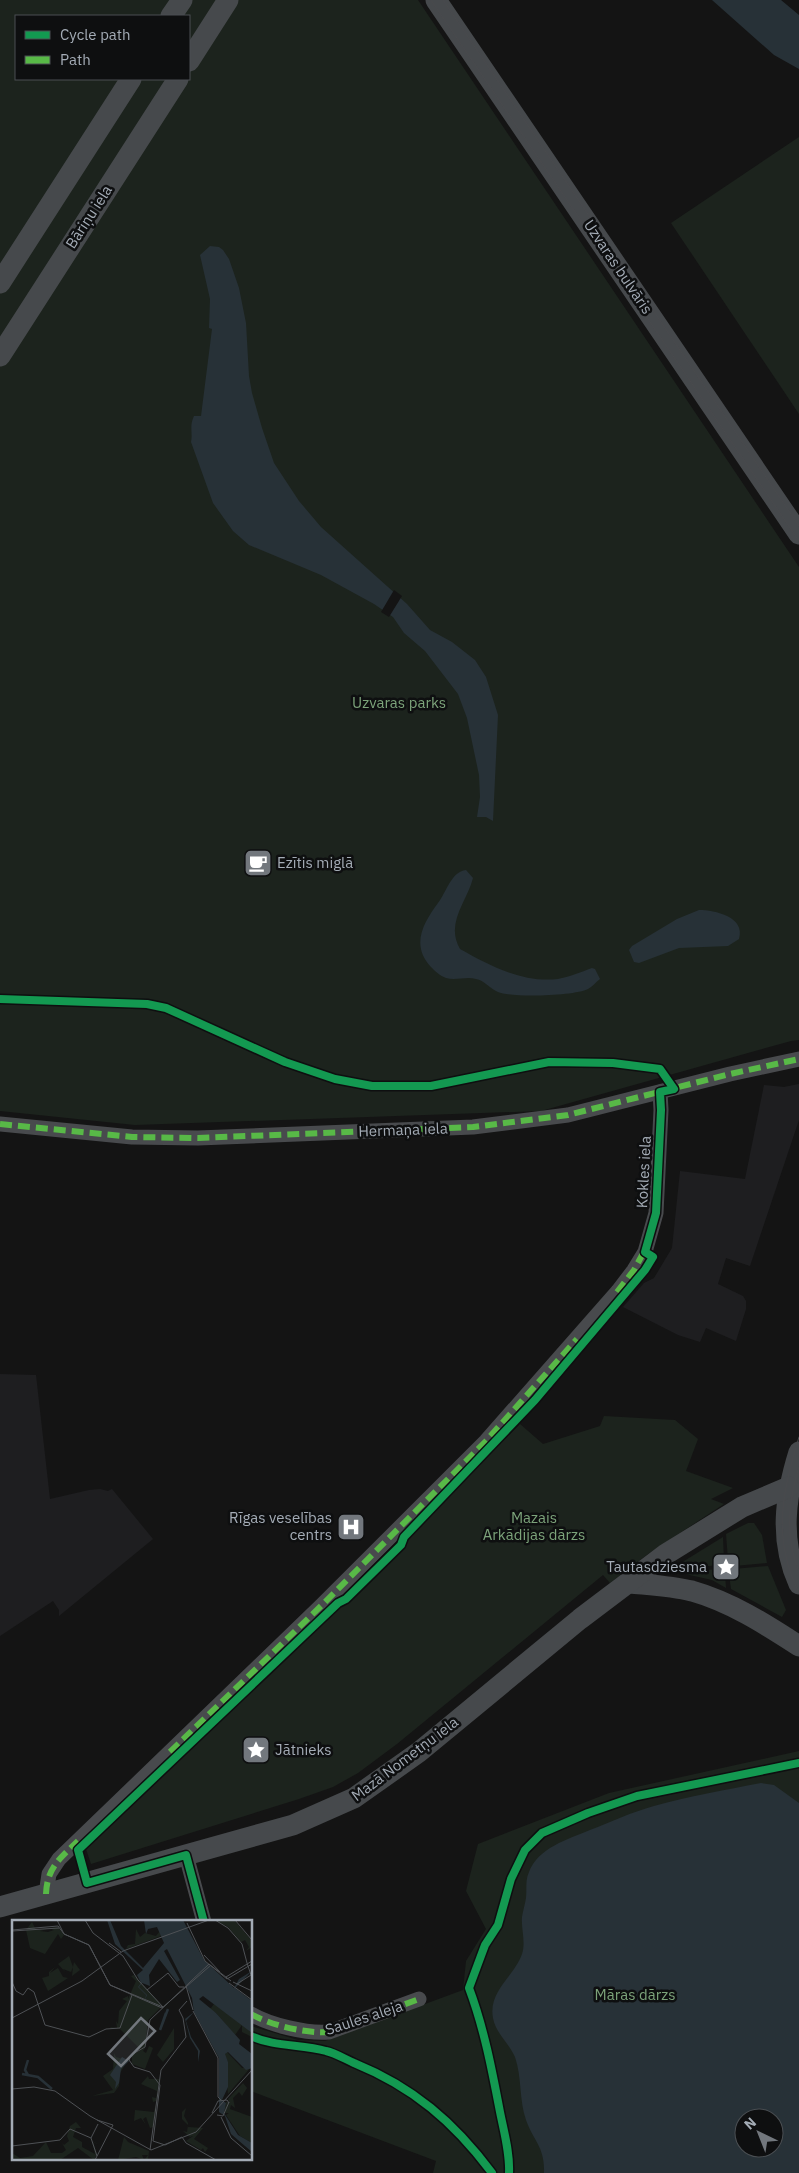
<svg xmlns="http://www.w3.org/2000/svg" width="799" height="2173" font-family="'IBM Plex Sans',sans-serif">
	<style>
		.built { fill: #1e1e20 }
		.green { fill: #1c231d; fill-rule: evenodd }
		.water { fill: #273137; fill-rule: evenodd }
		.pier { fill: #141414 }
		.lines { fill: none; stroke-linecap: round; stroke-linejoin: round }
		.street { stroke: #484a4d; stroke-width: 15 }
		.secondary { stroke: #46494c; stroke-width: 21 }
		.tram { stroke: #494a4d; stroke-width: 1 }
		.quiet { stroke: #58b947; stroke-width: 6; stroke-dasharray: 12 6; stroke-linecap: butt }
		.cycleway-casing { stroke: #0e0f10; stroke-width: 11 }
		.cycleway { stroke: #139951; stroke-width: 8 }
		.labels { text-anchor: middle; stroke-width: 5; stroke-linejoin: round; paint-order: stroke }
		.street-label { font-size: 15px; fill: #a4acb6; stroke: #0e0f10 }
		.park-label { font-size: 15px; fill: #7ca37a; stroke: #0e0f10 }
		.poi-label { font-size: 15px; fill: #a4acb6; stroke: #0e0f10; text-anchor: start }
		.inset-river { fill: none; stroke: #273137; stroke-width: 2.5 }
		.inset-road { fill: none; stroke: #4e5155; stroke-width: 1 }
		.view { fill: #72777d; fill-opacity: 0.15; stroke: #72777d; stroke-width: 2.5 }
		.inset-edge { fill: none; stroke: #a4acb6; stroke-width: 2.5 }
	</style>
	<rect width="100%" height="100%" fill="#141414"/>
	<!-- built -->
	<g class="built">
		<polygon points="799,1084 799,1120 750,1266 726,1258 718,1284 743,1296 746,1301 746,1309 736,1341 706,1328 700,1342 678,1335 623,1307 644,1283 654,1278 672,1248 680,1171 745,1179 764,1085 784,1087"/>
		<polygon points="0,1374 36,1375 50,1499 89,1490 100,1489 108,1491 112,1489 153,1539 59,1616 59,1610 53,1601 0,1636"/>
	</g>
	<!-- green -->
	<g class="green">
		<path d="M0,0H418L799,567V1040L791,1041L541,1111L135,1125L0,1111ZM16,16H189V79H16Z"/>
		<polygon points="799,137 799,414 671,223"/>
		<polygon points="604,1416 675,1420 698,1439 686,1471 733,1488 711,1499 724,1504 648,1554 610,1583 603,1575 397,1744 358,1773 333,1787 299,1799 91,1864 86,1849 340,1606 345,1604 404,1546 405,1540 520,1424 543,1444 600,1426"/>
		<polygon points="748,1523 754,1523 762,1535 767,1563 734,1566 728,1560 726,1534"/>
		<polygon points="723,1537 724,1561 720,1565 675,1569 676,1566"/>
		<polygon points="768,1566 786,1610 782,1617 731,1589 729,1574 733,1569"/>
		<polygon points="720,1569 722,1573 725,1574 726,1588 712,1580 676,1572"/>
		<path d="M799,1751V2173H433L436,2161L251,2091V2026L298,2040L325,2041L463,1990L466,1961L486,1929L466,1891L478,1844L609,1793ZM744,2118H774V2148H744Z"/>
	</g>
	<!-- water -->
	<g class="water">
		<polygon points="712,0 781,0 799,15 799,69 774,55"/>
		<path d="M210,246L219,247L223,250L229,259L239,288L246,323L249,376L252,393L262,428L274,463L299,501L321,527L407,604L430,630L452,642L475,660L486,677L498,715L493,821L486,817H477L480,797L479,775L467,718L458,694L425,651L404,633L393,617L374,604L321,575L249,545L233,531L213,503L191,442C193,433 189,426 194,416H201L212,329L209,328L210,299L200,255Z"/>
		<path d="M466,870L473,878C467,902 445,923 460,949C490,966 523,983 558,979C569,977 581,972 592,968L595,969L600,979C596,982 592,987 588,989C574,996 512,998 498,992C490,989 484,980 476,979C466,976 456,981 446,978C440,976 435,971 431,967C410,945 424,922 438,903C447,891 451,872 466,870Z"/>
		<path d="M699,910C715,910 746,917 739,939L728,946L679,948L639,963L634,962L629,950L632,946L677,919Z"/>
		<path d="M761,1783L774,1785L799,1803V2173H544C545,2147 534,2142 526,2120C519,2100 522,2077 515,2057C509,2043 496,2034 493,2018C488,1991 514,1977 522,1954C526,1942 521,1929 522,1917C523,1911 525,1904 526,1898C527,1890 525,1880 529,1872C538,1848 568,1839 590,1830C611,1822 632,1812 654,1806C689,1796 725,1790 761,1783ZM744,2118H774V2148H744Z"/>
	</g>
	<!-- pier -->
	<polygon class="pier" points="394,590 402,596 389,617 381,612"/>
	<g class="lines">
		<!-- street -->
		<g class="street">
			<polyline points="0,1124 132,1137 198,1138 473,1127 568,1115 730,1074 799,1059"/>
			<polyline points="186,1855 204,1922"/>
			<polyline points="46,1894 49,1874 59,1859 321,1606 486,1441 618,1291 634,1270 645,1252 656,1213 661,1110 660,1092"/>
			<path d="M251,2014C270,2025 307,2034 329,2032L419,1999"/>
		</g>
		<!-- secondary -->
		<g class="secondary">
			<polyline points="436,0 799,534"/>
			<polyline points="171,16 182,0"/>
			<polyline points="189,61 228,0"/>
			<polyline points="0,283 131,79"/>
			<polyline points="0,356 178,79"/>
			<path d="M799,1452C785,1497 779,1540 799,1584"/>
			<path d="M630,1583C651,1585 672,1586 692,1591C731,1602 765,1624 799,1646"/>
			<polyline points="0,1907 293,1825 354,1798 419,1752 580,1619 666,1554 742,1507 789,1487"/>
		</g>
		<!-- tram -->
		<g class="tram">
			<polyline points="431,0 799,541"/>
			<polyline points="443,0 799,526"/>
			<path d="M799,1437C782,1494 772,1537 799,1593"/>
			<path d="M799,1467C788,1502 785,1537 799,1572"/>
		</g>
		<!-- quiet -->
		<g class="quiet">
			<polyline points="0,1124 132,1137 198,1138 473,1127 568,1115 730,1074 799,1059"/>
			<polyline points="617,1292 634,1270 646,1248"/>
			<polyline points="170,1752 321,1606 486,1441 577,1339"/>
			<path d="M46,1894C47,1868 60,1858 78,1841"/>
			<path d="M251,2014C270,2025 307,2034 329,2032L419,1999"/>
		</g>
		<defs>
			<g id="cycleway">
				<polyline points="0,999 147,1004 166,1008 285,1062 335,1079 372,1086 431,1086 549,1062 613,1063 660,1069 674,1089 660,1092 661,1110 656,1213 645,1252 653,1257 645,1270 535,1400 404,1537 401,1545 346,1599 338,1603 78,1850 87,1883 186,1855 204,1922"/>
				<path d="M251,2036C274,2047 302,2044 326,2051C335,2053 345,2059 354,2063C413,2087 454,2122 492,2173"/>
				<path d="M509,2173C510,2153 504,2132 500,2112C492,2070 484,2028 469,1988L485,1945L498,1925L511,1879L525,1850L542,1833L588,1813L637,1796L799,1763"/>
			</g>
		</defs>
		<!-- cycleway casing -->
		<use href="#cycleway" class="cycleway-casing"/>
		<!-- cycleway -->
		<use href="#cycleway" class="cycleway"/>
	</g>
	<!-- icons -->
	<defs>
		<symbol id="cafe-square" viewBox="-11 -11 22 22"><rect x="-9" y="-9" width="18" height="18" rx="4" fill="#72777d" stroke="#0e0f10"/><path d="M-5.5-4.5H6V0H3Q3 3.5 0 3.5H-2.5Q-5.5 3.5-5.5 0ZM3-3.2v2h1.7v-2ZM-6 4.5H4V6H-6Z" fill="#fff"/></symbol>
		<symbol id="hospital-square" viewBox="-11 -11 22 22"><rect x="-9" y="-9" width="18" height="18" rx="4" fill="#72777d" stroke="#0e0f10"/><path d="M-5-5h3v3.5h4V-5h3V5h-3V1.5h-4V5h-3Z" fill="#fff"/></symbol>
		<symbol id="sight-square" viewBox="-11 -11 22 22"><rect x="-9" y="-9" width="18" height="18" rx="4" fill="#72777d" stroke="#0e0f10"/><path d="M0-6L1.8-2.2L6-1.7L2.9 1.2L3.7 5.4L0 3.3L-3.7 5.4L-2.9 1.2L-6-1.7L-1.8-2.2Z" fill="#fff"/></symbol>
	</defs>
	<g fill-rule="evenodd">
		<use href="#cafe-square" x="242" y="847" width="32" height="32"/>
		<use href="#hospital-square" x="335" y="1511" width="32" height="32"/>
		<use href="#sight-square" x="710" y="1551" width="32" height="32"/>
		<use href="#sight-square" x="240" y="1734" width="32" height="32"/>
	</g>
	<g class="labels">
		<!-- street labels -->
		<g class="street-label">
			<text transform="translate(89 217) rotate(-57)" y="5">Bāriņu iela</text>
			<text transform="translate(618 267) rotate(56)" y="5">Uzvaras bulvāris</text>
			<text transform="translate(403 1130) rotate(-2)" y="5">Hermaņa iela</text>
			<text transform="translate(644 1172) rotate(-87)" y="5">Kokles iela</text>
			<text transform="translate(405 1759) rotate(-37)" y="5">Mazā Nometņu iela</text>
			<text transform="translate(364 2018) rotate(-18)" y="5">Saules aleja</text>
		</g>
		<!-- park labels -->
		<g class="park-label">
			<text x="399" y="708">Uzvaras parks</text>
			<text x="534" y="1523">Mazais<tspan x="534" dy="17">Arkādijas dārzs</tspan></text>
			<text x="635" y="2000">Māras dārzs</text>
		</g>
		<!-- poi labels -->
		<g class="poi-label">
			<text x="277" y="868">Ezītis miglā</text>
			<text x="332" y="1523" text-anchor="end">Rīgas veselības<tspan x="332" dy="17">centrs</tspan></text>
			<text x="707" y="1572" text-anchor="end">Tautasdziesma</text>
			<text x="275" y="1755">Jātnieks</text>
		</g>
	</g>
	<!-- overview -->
	<g transform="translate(12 1920)">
		<rect width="240" height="240" fill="#141414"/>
		<path d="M203,0H222L240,21V27L234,31L237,27L233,20L229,22L216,7ZM20,2L24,10L35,9L28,11L36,12L42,10L37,8L46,7L52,15L49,19L46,14L33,34L18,28L14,10ZM124,9L128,17L133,13L144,16L148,11L149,16L114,29L116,25L123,24ZM57,36L61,47L62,42L68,50L60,56L61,47L59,52L51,49L54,53L46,44ZM43,47L38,53L46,48L51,57L56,58L36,71L30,58L37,56V52ZM122,55L148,83V88L136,100L133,127L128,129L107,108H99L98,107L105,108L104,101L106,104L107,91L115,81L110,79L116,76V79L124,61L119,56ZM202,84L231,105L240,113V117L230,112V105L223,115L204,93L193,87L199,88ZM162,108V129L151,142L145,135ZM137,126L141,128L133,149L120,144V135L134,127L131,131L134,133ZM215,132L230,148L239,147L216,174L214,153L216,142L212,135ZM102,133L104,137L116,140L108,153L107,166L102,173L80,176L101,170L91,156L101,149ZM136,156L137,159H147L144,181L141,182L140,177L144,178L145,171L129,164ZM231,163L235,168L230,176L227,172L221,178L223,188L219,185L218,189L240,197V223L228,216L214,195L217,193H212L214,182H217L216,179ZM144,183L141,207L138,208L134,197L131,199L134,205L129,198L122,201L123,190L142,192ZM174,188L172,196L176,203V207L191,208L182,219L196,228L193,232L191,228L189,230L174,221L181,216L173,219L178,217L171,211L175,212L176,205L170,199V192ZM64,202L69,208H64L61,217L70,222V227L83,234L80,221L88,225L81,222L85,234L82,240L66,228L48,240H3L0,237V233L8,238L21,236L34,222L39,233H50L54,230L50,223L52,225L57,221L55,216L58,206ZM112,217L116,222L137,231L136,240L133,239L136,235H130L132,240L124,237L106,240Z" fill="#1c231d"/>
		<path d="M95,0H98L109,26L131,48L152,23L145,7L136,9L134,14L132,0H171L192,40L222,68L227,59L240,51L223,68L240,81V113L191,76L187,79L204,93L228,120L227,124L240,134V148L234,150L216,132L213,134L216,142V167L210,180L214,183L212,193L226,215L240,223V232L219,214L213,196L207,192V138L182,92L174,101L179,117L188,131L186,142V131L178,118L173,99L182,92L180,78L155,29L152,31L168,60L165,62L147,39L137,55L138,66L130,63L127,67L135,75L133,80L134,75L126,67L129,63L125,55L131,50L103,24ZM110,137L117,141L109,149L107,163L103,169L104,162L98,155Z" fill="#273137"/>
		<path class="inset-river" d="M154,93L148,110L156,89M10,154L26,157L40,169M16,155L13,150L16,140"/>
		<path class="inset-road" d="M45,0L52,14L77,25L98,65L151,87M73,0L81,13L111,36L126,60L151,87M203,0L216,8L230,24L235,43M223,0L240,20M175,3L193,41L215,59L240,44M0,10L46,6L52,14L77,25L98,65L150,88L199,45M0,11L47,8M97,23L109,32M192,35L208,52M156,53L167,67H172M214,57L240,41M0,62L4,71L11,75L16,68L22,72L33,105L77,117L94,109L108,108L120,75M221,62L240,71M217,63L240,80M225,64L239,55L235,43M174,66L181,90M135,70L156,53M181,91L206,138V177L209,180M0,98L70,61L111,31L197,0M171,98L167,90L175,81M0,169L22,167L43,171L78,196L139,230L184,212L240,150M200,193L206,181L215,180L217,183M205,195L211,196L217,182M209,197L219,218L240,236M0,226L48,220L58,209L79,218M138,230L149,150L174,117L171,98M85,236L79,218L86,204M83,240L101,205L85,200M204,240L174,223L170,217L153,225L141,221L148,165L138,152L122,147L117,140L119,135L133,127L138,100L197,44L219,61"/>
		<path class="view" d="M129,98L143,111L109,146L96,134Z"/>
		<rect width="240" height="240" class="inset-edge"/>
	</g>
	<!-- legend -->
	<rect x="15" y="15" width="175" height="65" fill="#0e0f10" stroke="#4a4e52"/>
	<rect x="25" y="31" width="25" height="8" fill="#139951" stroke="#4a4e52"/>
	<text x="60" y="40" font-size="15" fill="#a4acb6">Cycle path</text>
	<rect x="25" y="56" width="25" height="8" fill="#58b947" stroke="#4a4e52"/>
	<text x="60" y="65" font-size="15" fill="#a4acb6">Path</text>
	<!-- north arrow -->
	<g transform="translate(759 2133) rotate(317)"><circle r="24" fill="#0e0f10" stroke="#4a4e52"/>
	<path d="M0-4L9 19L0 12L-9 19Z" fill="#72777d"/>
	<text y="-8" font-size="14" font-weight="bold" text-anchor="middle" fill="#a4acb6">N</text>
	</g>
</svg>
